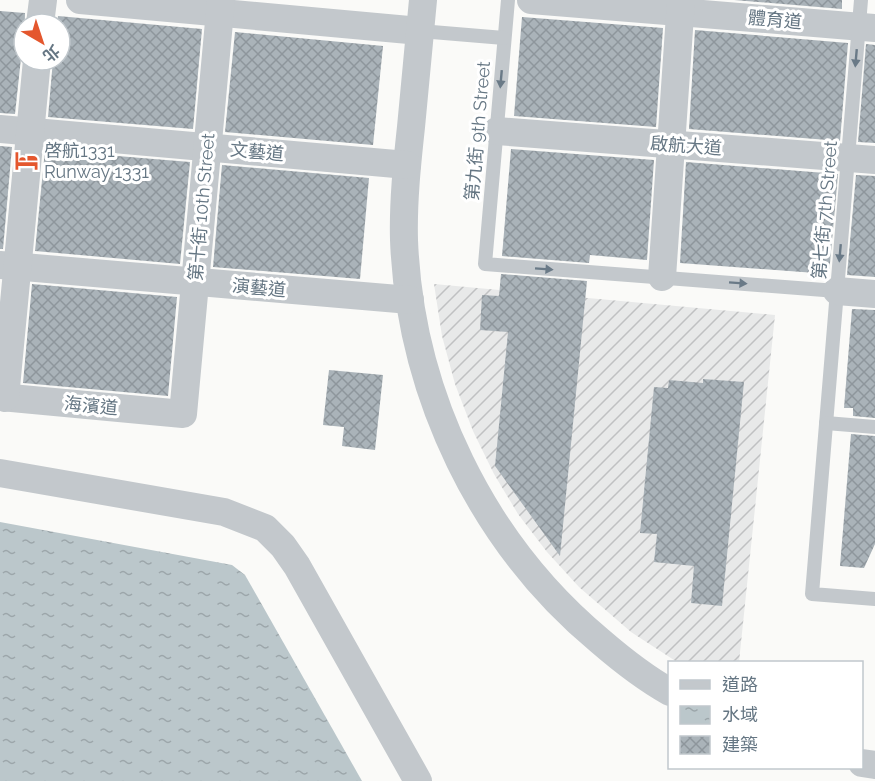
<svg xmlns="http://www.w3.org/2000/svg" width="875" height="781" font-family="Raleway,'Noto Sans TC',sans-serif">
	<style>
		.industrial { fill: url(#industrial-furrows) }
		.water { fill: url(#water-ripples) }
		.building { fill: url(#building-cross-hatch) }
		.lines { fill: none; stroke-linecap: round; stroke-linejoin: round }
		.lane { stroke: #c3c8cc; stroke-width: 14 }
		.street { stroke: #c3c8cc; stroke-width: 28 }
		.oneway { fill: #6a7a87 }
		.labels { text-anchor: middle; stroke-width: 6; stroke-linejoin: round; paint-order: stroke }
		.street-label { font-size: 18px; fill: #657683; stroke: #fff }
		.poi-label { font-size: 18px; fill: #657683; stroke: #fff; text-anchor: start }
	</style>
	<defs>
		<pattern id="industrial-furrows" width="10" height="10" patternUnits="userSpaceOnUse" patternTransform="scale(1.5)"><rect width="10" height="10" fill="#e8e9e9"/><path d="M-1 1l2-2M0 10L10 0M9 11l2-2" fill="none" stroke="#c0c1c2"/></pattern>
		<pattern id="water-ripples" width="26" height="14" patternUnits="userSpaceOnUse" patternTransform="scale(1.5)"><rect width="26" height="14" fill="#bbc7cb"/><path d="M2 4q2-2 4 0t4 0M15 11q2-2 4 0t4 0" fill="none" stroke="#9ca6aa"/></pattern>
		<pattern id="building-cross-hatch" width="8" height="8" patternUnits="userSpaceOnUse" patternTransform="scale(1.5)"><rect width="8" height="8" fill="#aab3b9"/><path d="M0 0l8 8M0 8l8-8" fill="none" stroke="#8e969c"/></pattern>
	</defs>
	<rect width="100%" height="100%" fill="#fafaf8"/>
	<!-- industrial -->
	<polygon class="industrial" points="434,284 775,315 739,662 677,662 631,632 579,587 547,552 518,514 494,474 473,431 455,384 442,336"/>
	<!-- water -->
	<polygon class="water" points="0,522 232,565 245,575 362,781 0,781"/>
	<!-- building -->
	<g class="building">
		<polygon points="734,0 842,0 842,9"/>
		<polygon points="0,11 25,13 24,50 21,58 15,114 0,113"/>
		<polygon points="58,16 202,29 193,129 48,117 53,60 60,60 60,24 57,24"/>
		<polygon points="522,17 663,28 656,127 514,116"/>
		<polygon points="695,30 848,43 840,141 689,129"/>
		<polygon points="235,32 383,46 373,145 225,132"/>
		<polygon points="866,44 875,45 875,143 858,142"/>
		<polygon points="0,146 12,147 3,249 0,249"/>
		<polygon points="511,149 654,160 647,260 590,255 589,263 502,256"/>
		<polygon points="45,150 190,162 180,264 35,251"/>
		<polygon points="686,162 838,174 829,274 680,263"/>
		<polygon points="222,165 369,178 360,279 213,267"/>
		<polygon points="856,175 875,176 875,277 847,275"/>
		<polygon points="501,274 587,281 560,556 495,466 508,332 480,330 482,295 499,296"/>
		<polygon points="32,284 177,297 168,396 23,383"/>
		<polygon points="852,309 875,310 875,418 853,416 853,408 844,408"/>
		<polygon points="329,370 383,375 375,450 342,446 344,427 323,425"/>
		<polygon points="703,379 744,382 722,606 691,603 694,566 654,562 657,534 640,533 654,387 668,388 669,380 703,383"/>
		<polygon points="851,434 875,436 875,544 864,568 840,566"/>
	</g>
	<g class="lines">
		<!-- lane -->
		<g class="lane">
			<polyline points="508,0 485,264 837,291"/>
			<polyline points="861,0 812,594 875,599"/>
			<polyline points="420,31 504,38"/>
			<polyline points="826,423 875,427"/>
		</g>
		<!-- street -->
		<g class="street">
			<polyline points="80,0 420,31"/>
			<path d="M423,0C419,42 415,85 411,127C407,164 403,202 404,240C410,394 482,543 600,641C622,660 645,678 670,692"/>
			<polyline points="531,0 875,28"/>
			<polyline points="40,24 43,0"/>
			<polyline points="0,129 407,165"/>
			<polyline points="497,131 875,160"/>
			<polyline points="0,265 410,300"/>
			<polyline points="662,277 681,0"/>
			<polyline points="837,291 875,294"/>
			<polyline points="0,397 183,414 221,0"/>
			<polyline points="5,398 37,60"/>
			<polyline points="0,473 224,512 265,528 283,546 297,566 418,781"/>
			<polyline points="862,763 875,765"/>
		</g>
	</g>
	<!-- one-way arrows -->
	<defs><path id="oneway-solid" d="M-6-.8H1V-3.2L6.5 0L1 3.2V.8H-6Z" transform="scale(1.5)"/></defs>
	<g class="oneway">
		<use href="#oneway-solid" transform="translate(856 58) rotate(95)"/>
		<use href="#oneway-solid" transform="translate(501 79) rotate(95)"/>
		<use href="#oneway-solid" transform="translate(840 253) rotate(95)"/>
		<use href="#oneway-solid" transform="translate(544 269) rotate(4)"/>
		<use href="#oneway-solid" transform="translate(738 283) rotate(4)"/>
	</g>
	<!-- icons -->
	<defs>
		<symbol id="hotel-bare" viewBox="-9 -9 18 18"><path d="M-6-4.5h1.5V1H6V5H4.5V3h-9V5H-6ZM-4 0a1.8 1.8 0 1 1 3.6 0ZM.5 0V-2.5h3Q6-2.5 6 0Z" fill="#e4572e" stroke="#fff" stroke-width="2.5" paint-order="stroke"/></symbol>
	</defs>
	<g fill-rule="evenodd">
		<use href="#hotel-bare" x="10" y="144" width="33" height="33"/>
	</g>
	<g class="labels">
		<!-- street labels -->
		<g class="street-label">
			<text transform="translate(775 20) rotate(5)" y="6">體育道</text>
			<text transform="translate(478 131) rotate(-85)" y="6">第九街 9th Street</text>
			<text transform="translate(686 146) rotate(4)" y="6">啟航大道</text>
			<text transform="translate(257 152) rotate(5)" y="6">文藝道</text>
			<text transform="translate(202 207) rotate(-85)" y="6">第十街 10th Street</text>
			<text transform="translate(825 210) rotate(-85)" y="6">第七街 7th Street</text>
			<text transform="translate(259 288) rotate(5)" y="6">演藝道</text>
			<text transform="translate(91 406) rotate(5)" y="6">海濱道</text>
		</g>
		<!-- poi labels -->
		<g class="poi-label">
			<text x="44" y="157">啓航1331<tspan x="44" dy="21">Runway 1331</tspan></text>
		</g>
	</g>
	<!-- legend -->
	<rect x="668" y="661" width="195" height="108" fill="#ffffff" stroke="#c1c8cd" stroke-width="1.5"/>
	<rect x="680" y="680" width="30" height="9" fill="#c3c8cc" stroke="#c1c8cd" stroke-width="1.5"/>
	<text x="722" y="691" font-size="18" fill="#657683">道路</text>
	<rect x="680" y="706" width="30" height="18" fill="url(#water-ripples)" stroke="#c1c8cd" stroke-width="1.5"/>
	<text x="722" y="721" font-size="18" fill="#657683">水域</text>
	<rect x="680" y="736" width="30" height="18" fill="url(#building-cross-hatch)" stroke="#c1c8cd" stroke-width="1.5"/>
	<text x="722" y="751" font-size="18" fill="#657683">建築</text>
	<!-- north arrow -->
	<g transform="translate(42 42) rotate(141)"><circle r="28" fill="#ffffff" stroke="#c1c8cd" stroke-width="1.5"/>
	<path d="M0-4.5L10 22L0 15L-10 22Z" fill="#e4572e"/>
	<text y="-9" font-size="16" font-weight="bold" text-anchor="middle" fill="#657683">北</text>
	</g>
</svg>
